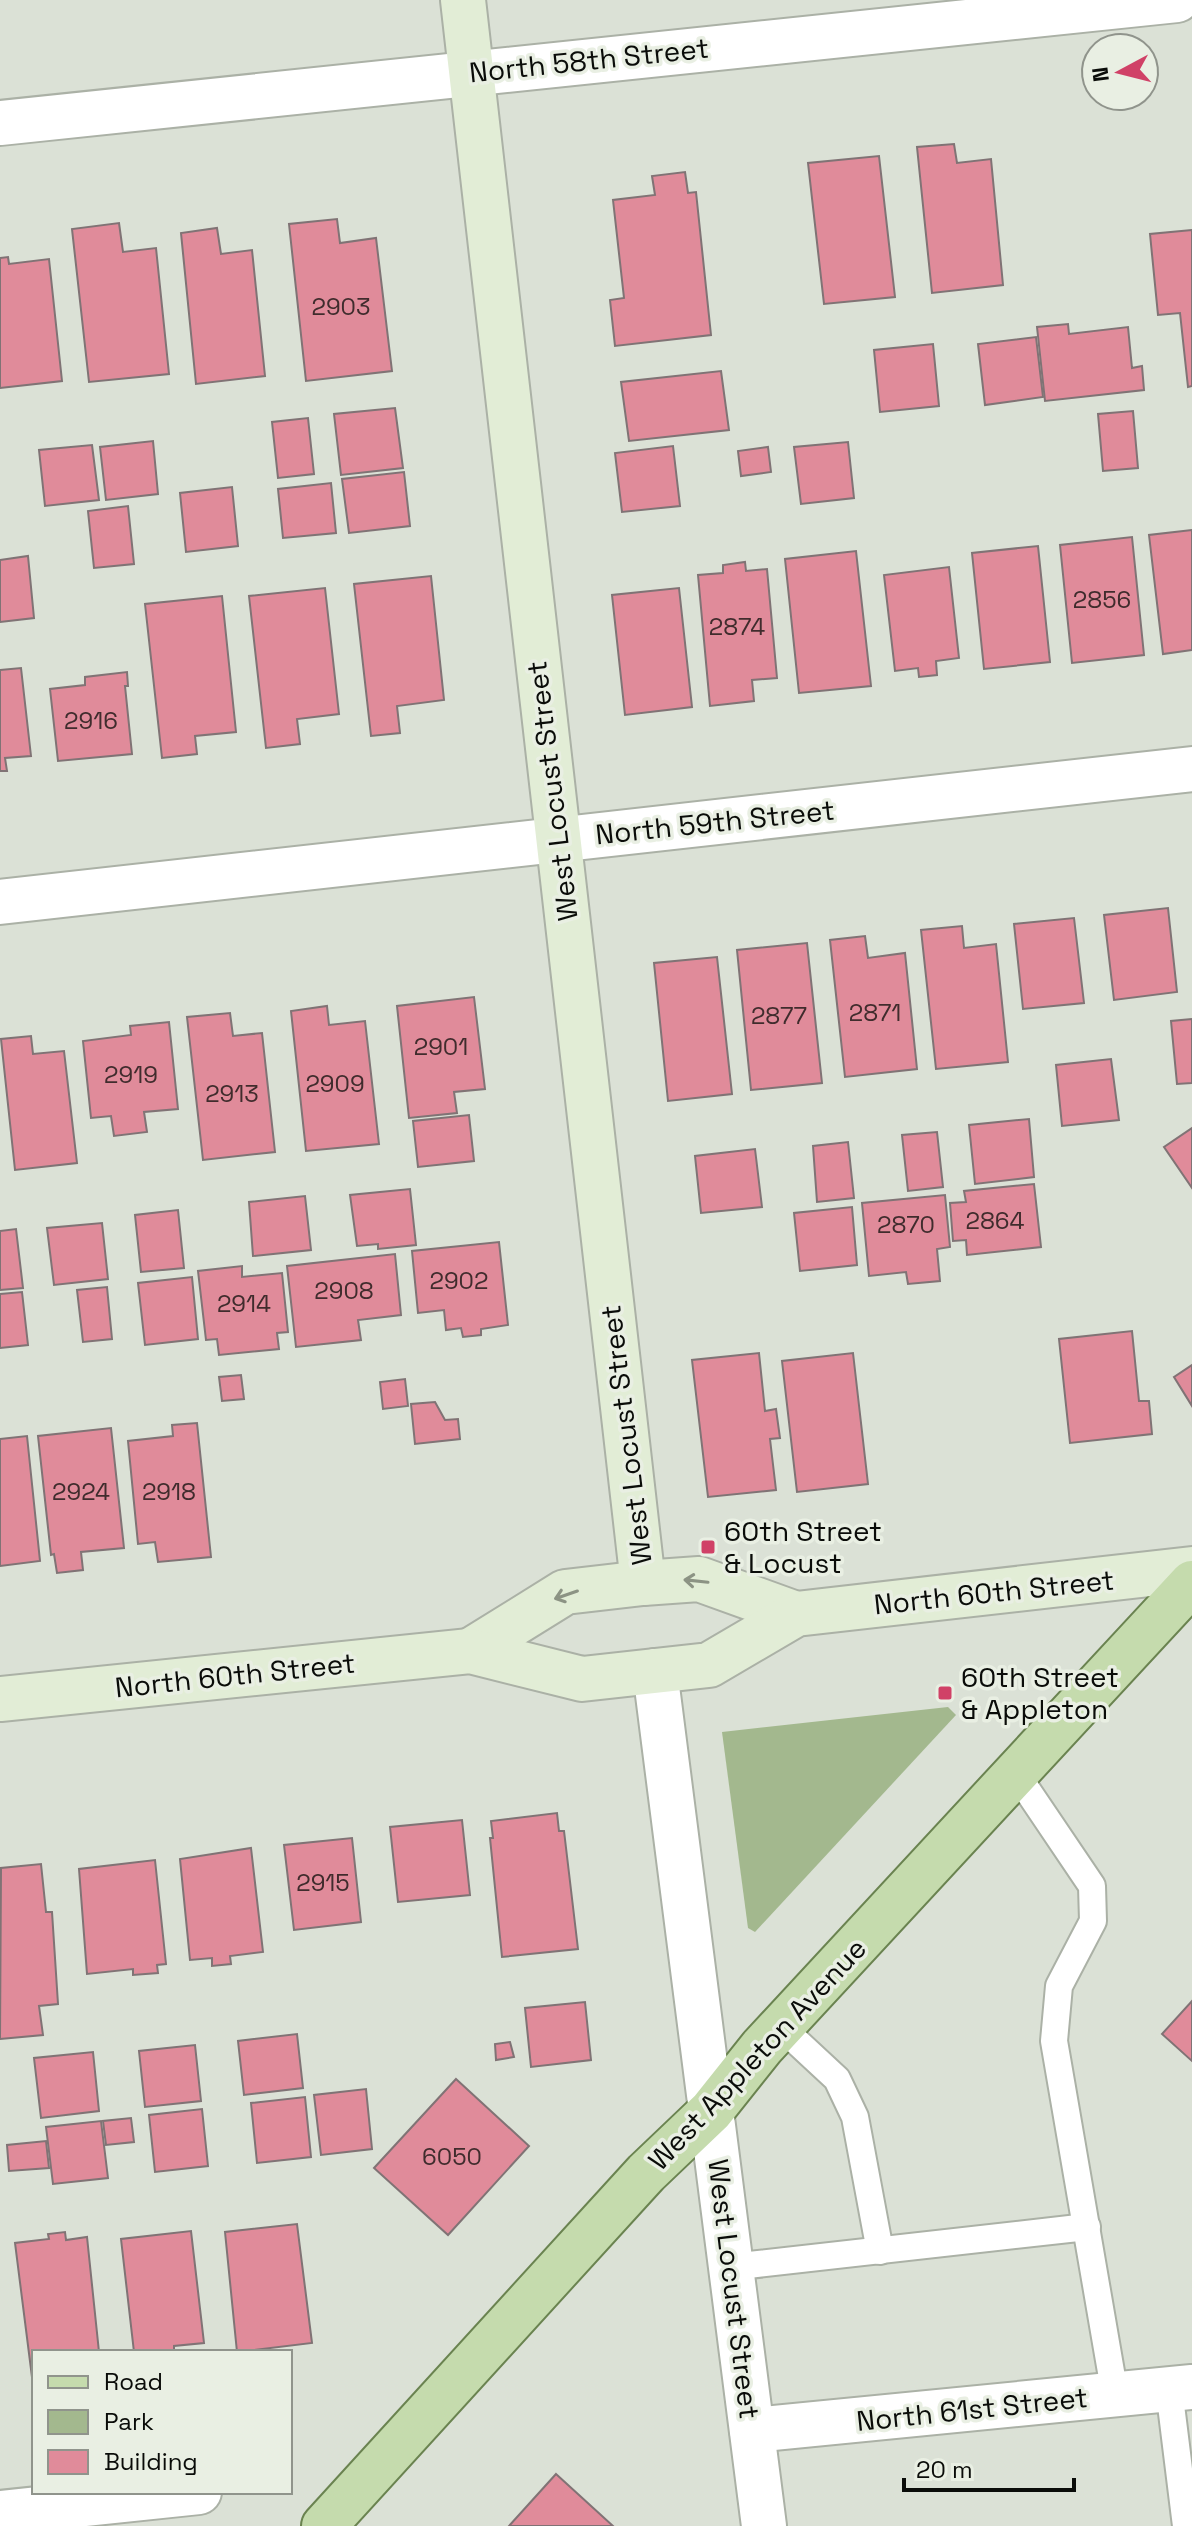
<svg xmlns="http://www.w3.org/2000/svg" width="1192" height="2526" font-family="'Space Grotesk',sans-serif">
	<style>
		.green { fill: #a3b88e }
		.building { fill: #e08b9a; stroke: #807375; stroke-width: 2 }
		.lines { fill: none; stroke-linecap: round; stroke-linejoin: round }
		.lane-casing { stroke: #abb1a6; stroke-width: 30 }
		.street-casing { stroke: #abb1a6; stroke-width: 48 }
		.secondary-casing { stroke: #abb1a6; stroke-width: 48 }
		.primary-casing { stroke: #6a8350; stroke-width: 48 }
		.lane { stroke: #fff; stroke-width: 26 }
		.street { stroke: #fff; stroke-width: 44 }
		.secondary { stroke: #e2edd6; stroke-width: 44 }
		.primary { stroke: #c5dbad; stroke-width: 44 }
		.oneway { stroke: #8c9384 }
		.poi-dot { fill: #d04167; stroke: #e9efe3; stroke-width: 3 }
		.labels { text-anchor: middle; stroke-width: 7; stroke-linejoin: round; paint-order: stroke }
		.number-label { font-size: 24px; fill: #402c2d }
		.street-label { font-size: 28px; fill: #0a0c09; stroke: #e9efe3 }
		.poi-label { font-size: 28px; fill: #0a0c09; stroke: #e9efe3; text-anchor: start }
	</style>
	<rect width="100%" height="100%" fill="#dbe1d6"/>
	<!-- green -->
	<polygon class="green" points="948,1707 956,1715 755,1932 748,1928 722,1732"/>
	<!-- building -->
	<g class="building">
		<polygon points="954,144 957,163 991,159 1003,285 932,293 917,147"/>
		<polygon points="879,156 895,297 824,304 808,163"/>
		<polygon points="685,172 688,193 696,192 711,335 615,346 610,300 624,298 613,200 655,195 652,176"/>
		<polygon points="337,219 340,243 376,238 392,371 306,381 289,224"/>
		<polygon points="119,223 123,252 156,248 169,374 89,382 72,229"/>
		<polygon points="217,228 221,254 252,250 265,376 196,384 181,233"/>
		<polygon points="1192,230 1192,386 1188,387 1180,313 1158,315 1150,234"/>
		<polygon points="8,257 9,264 49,259 62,381 0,388 0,258"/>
		<polygon points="1068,324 1069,334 1128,327 1132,368 1142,366 1144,390 1045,401 1037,327"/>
		<polygon points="1036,337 1043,397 985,405 978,344"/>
		<polygon points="933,344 939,406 880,412 874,350"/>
		<polygon points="721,371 729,430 629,441 621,382"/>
		<polygon points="395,408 403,468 341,475 334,414"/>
		<polygon points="1133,411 1138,468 1103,471 1098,414"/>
		<polygon points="308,418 314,474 278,478 272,422"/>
		<polygon points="153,441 158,494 106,500 100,447"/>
		<polygon points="848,442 854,498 801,504 794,447"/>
		<polygon points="92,445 99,500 45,506 39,450"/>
		<polygon points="673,446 680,506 622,512 615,453"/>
		<polygon points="768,447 771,472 741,476 738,451"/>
		<polygon points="404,472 410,526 349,533 342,479"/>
		<polygon points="331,483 336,533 283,538 278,489"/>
		<polygon points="232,487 238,546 186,552 180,493"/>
		<polygon points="128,506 134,564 94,568 88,511"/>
		<polygon points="1192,530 1192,650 1163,654 1149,535"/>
		<polygon points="1132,537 1144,655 1072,663 1060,545"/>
		<polygon points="1038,546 1050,662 984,669 972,553"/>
		<polygon points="856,551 871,686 799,693 785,559"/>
		<polygon points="28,556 34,618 0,622 0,560"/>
		<polygon points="745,562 746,571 767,569 777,678 752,680 754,701 710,706 698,575 723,573 723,565"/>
		<polygon points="949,567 959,658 936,661 937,675 919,677 918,668 895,671 884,575"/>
		<polygon points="431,576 444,700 397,706 400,733 371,736 354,584"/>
		<polygon points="325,588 339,714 297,719 300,744 266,748 249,596"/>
		<polygon points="679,588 692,707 625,715 612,595"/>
		<polygon points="222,596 236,732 195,736 197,754 162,758 145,604"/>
		<polygon points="21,668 31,756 5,758 7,771 0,771 0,670"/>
		<polygon points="127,672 128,686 125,686 132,754 58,761 50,689 85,685 85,677"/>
		<polygon points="1168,908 1177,992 1114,1000 1104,915"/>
		<polygon points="1074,918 1084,1003 1023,1009 1014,924"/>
		<polygon points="962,926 964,948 996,944 1008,1062 936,1069 921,930"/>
		<polygon points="865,936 868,958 905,953 917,1069 845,1077 830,940"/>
		<polygon points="807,943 822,1083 751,1090 737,950"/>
		<polygon points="717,957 732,1094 668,1101 654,963"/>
		<polygon points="474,997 485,1089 454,1092 457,1113 409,1118 397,1006"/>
		<polygon points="327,1006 329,1025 365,1021 379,1144 306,1151 291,1011"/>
		<polygon points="230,1013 233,1036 262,1033 275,1152 203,1160 187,1017"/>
		<polygon points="1192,1019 1192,1083 1177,1084 1171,1021"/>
		<polygon points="169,1022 178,1109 144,1112 147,1132 114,1136 111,1116 91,1118 83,1041 131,1035 130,1026"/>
		<polygon points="31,1036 33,1054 64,1051 77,1163 15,1170 1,1039"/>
		<polygon points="1111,1059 1119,1120 1062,1126 1056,1065"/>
		<polygon points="469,1115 474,1161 418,1167 413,1121"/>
		<polygon points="1029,1119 1034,1177 975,1184 969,1125"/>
		<polygon points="1192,1128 1192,1188 1164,1147"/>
		<polygon points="937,1132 943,1187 908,1191 902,1135"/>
		<polygon points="848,1142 854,1198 817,1202 813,1146"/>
		<polygon points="755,1149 762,1207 701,1213 695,1156"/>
		<polygon points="1034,1184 1041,1247 967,1255 966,1240 953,1241 950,1203 966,1202 964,1191"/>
		<polygon points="410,1189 416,1245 378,1249 378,1244 357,1246 350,1195"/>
		<polygon points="945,1195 950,1247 937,1249 940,1281 908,1284 906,1272 869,1276 862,1203"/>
		<polygon points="305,1196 311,1250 253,1256 249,1202"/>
		<polygon points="852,1207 857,1265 800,1271 794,1213"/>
		<polygon points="178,1210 184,1268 141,1272 135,1215"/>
		<polygon points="102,1223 108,1279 54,1285 47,1228"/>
		<polygon points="16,1229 23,1288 0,1290 0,1231"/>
		<polygon points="499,1242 508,1325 481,1329 481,1335 463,1337 461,1328 446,1330 444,1310 418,1313 412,1251"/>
		<polygon points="395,1254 401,1315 358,1320 361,1340 296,1347 287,1266"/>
		<polygon points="242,1266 242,1277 282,1273 288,1332 277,1333 279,1349 219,1355 217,1339 206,1340 198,1271"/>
		<polygon points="192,1277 198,1339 145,1345 138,1283"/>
		<polygon points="107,1287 112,1339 83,1342 77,1290"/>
		<polygon points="22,1292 28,1345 0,1348 0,1294"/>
		<polygon points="1132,1331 1139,1401 1149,1401 1152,1434 1070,1443 1059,1339"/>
		<polygon points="759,1353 765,1411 776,1409 780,1438 770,1439 776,1490 708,1497 692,1360"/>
		<polygon points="853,1353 868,1484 797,1492 782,1361"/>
		<polygon points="1192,1365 1192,1406 1174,1377"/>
		<polygon points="241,1375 244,1399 222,1401 219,1377"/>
		<polygon points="405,1379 408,1406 383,1409 380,1382"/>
		<polygon points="435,1402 445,1420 458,1419 460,1439 415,1444 411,1404"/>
		<polygon points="197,1423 211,1557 158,1562 155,1542 138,1544 128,1441 173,1436 172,1425"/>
		<polygon points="111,1428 124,1548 81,1552 83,1570 57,1573 54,1554 51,1555 38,1436"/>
		<polygon points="27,1436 40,1561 0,1566 0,1439"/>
		<polygon points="557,1813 559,1831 564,1831 578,1949 502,1957 490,1838 493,1838 491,1821"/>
		<polygon points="462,1820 470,1895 398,1902 390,1827"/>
		<polygon points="352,1838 361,1922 294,1930 284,1845"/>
		<polygon points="251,1848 263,1952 230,1956 231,1964 212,1966 212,1958 190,1960 180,1859"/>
		<polygon points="155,1860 166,1964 157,1965 158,1973 133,1975 133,1969 87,1974 79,1869"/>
		<polygon points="41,1864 46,1912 52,1912 58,2004 39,2006 43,2035 0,2039 1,1868"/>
		<polygon points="1192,2001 1192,2061 1162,2034"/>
		<polygon points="585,2002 591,2060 531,2067 525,2008"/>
		<polygon points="297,2034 303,2088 244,2095 238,2041"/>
		<polygon points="510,2042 514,2057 496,2060 495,2044"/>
		<polygon points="195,2045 201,2101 145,2107 139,2051"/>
		<polygon points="93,2052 99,2111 41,2118 34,2058"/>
		<polygon points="456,2079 529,2146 448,2235 374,2168"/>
		<polygon points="366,2089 372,2149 321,2155 314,2095"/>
		<polygon points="305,2097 311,2157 257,2163 251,2103"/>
		<polygon points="202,2109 208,2166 155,2172 149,2115"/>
		<polygon points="131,2118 134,2142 106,2145 103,2121"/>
		<polygon points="101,2121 108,2178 53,2184 46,2127"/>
		<polygon points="46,2141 49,2168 9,2171 7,2145"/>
		<polygon points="297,2224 312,2343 237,2352 225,2232"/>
		<polygon points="191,2231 204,2343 174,2346 174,2352 134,2352 121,2239"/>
		<polygon points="65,2232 66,2240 87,2237 99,2352 34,2352 33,2385 15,2243 49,2239 48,2234"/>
		<polygon points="556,2474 613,2526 509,2526"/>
	</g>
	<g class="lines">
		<defs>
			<g id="lane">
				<polyline points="1015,1772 1092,1886 1093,1921 1059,1986 1054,2041 1115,2395"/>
				<polyline points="781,2027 837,2079 855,2117 880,2251"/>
				<polyline points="731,2267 1087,2227"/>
				<polyline points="1169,2389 1186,2526"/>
			</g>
			<g id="street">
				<polyline points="0,123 1177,0"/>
				<polyline points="0,902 1192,769"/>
				<polyline points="655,1671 764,2526"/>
				<polyline points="752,2430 1192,2387"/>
				<polyline points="0,2513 199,2492"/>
			</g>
			<g id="secondary">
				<polyline points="463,0 643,1583"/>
				<polyline points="470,1651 565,1592 643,1583 699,1579 796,1614"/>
				<polyline points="0,1699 470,1651 582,1679 709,1665 796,1614 1192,1569"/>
			</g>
			<polyline id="primary" points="324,2526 646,2173 711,2111 762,2047 1192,1583"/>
		</defs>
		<!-- lane casing -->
		<use href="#lane" class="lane-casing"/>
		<!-- street casing -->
		<use href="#street" class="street-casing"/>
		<!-- secondary casing -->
		<use href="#secondary" class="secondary-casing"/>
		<!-- primary casing -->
		<use href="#primary" class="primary-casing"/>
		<!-- lane -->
		<use href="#lane" class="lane"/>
		<!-- street -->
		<use href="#street" class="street"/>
		<!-- secondary -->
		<use href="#secondary" class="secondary"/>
		<!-- primary -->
		<use href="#primary" class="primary"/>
	</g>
	<!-- one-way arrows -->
	<defs><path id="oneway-shaft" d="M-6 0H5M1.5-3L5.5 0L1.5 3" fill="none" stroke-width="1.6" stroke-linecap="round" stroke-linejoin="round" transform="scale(2)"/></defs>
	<g class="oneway">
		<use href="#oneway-shaft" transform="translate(696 1581) rotate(-174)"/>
		<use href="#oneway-shaft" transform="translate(566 1595) rotate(161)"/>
	</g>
	<!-- markers -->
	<g class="poi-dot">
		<rect x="700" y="1539" width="16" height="16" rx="4"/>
		<rect x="937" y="1685" width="16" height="16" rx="4"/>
	</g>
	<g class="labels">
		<!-- number labels -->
		<g class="number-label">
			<text x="341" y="315">2903</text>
			<text x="1102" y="608">2856</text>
			<text x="737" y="635">2874</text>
			<text x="91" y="729">2916</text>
			<text x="875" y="1021">2871</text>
			<text x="779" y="1024">2877</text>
			<text x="441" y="1055">2901</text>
			<text x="131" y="1083">2919</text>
			<text x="335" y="1092">2909</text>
			<text x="232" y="1102">2913</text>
			<text x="995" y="1229">2864</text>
			<text x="906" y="1233">2870</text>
			<text x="459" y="1289">2902</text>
			<text x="344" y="1299">2908</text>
			<text x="244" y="1312">2914</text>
			<text x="81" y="1500">2924</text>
			<text x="169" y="1500">2918</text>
			<text x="323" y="1891">2915</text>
			<text x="452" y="2165">6050</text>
		</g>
		<!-- street labels -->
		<g class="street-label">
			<text transform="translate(589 60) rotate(-6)" y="10">North 58th Street</text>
			<text transform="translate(552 791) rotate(-97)" y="10">West Locust Street</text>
			<text transform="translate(715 822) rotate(-6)" y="10">North 59th Street</text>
			<text transform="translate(626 1435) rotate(-97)" y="10">West Locust Street</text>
			<text transform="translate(994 1592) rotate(-6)" y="10">North 60th Street</text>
			<text transform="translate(235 1675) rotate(-6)" y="10">North 60th Street</text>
			<text transform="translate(757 2054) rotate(-47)" y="10">West Appleton Avenue</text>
			<text transform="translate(734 2289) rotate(83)" y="10">West Locust Street</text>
			<text transform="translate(972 2409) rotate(-6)" y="10">North 61st Street</text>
		</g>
		<!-- poi labels -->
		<g class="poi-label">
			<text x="724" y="1541">60th Street<tspan x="724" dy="32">&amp; Locust</tspan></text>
			<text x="961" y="1687">60th Street<tspan x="961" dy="32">&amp; Appleton</tspan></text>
		</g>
	</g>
	<!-- legend -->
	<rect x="32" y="2350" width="260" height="144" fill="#e9efe3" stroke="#90948c" stroke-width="2"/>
	<rect x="48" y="2376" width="40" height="12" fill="#c5dbad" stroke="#90948c" stroke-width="2"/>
	<text x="104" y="2390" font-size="24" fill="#0a0c09">Road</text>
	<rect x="48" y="2410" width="40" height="24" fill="#a3b88e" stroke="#90948c" stroke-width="2"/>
	<text x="104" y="2430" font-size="24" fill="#0a0c09">Park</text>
	<rect x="48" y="2450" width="40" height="24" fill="#e08b9a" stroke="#90948c" stroke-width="2"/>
	<text x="104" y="2470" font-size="24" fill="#0a0c09">Building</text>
	<!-- north arrow -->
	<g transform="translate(1120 72) rotate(263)"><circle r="38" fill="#e9efe3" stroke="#90948c" stroke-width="2"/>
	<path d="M0-6L14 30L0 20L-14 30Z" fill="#d04167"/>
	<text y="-12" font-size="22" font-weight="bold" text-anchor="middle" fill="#0a0c09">N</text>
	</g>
	<!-- scale -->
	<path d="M904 2478v12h170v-12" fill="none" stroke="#0a0c09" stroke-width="4"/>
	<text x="916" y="2478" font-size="24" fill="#0a0c09" stroke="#e9efe3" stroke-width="6" paint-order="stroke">20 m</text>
</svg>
